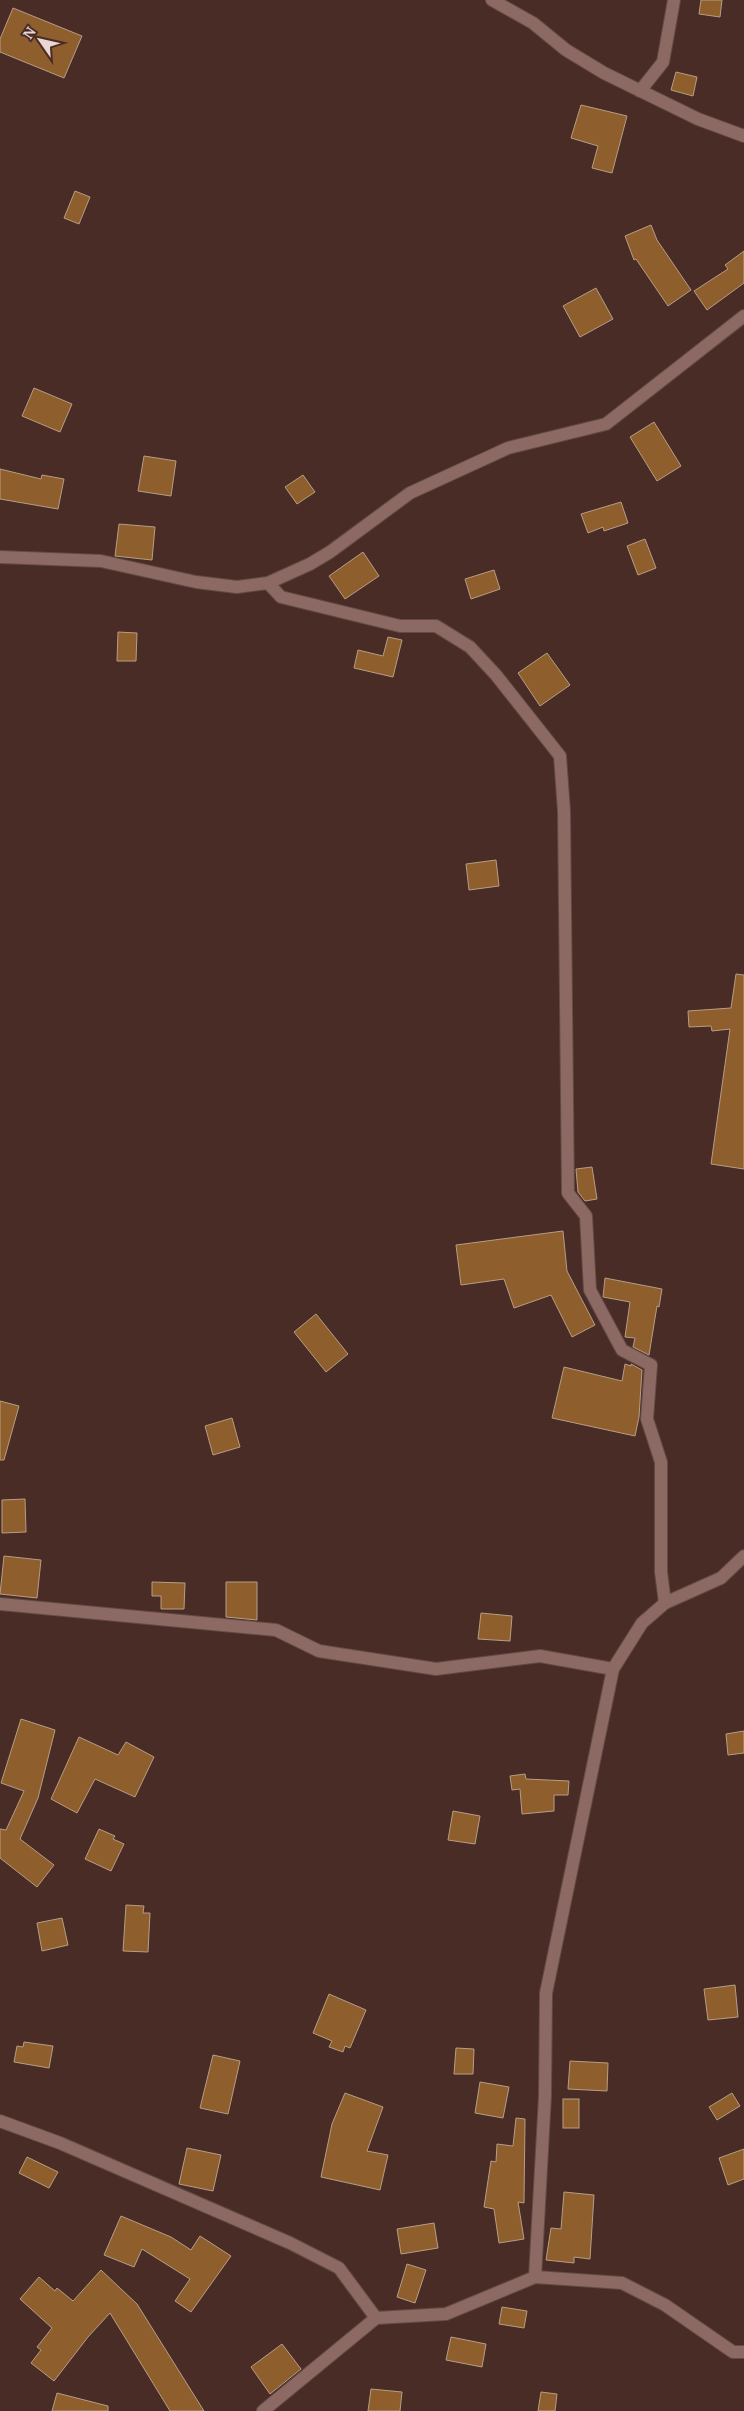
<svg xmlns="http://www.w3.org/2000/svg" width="744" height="2411" font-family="'PT Serif',serif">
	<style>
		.building { fill: #8e5f2d; stroke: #b79d85 }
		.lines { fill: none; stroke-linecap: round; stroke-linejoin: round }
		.minor-casing { stroke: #634a46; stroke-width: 14 }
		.minor { stroke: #8c6963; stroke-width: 12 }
	</style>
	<rect width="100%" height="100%" fill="#4a2c27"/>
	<!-- building -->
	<g class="building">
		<polygon points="701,0 722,0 720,17 699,14"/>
		<polygon points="13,8 82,36 64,78 0,52 0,39"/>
		<polygon points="676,72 697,77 693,96 671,90"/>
		<polygon points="581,105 627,116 612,173 592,168 598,146 571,138"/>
		<polygon points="75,191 90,197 79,224 64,218"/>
		<polygon points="651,225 657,240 691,290 668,306 636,259 634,260 625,236"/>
		<polygon points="744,251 744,283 707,310 694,291 728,269 725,265"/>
		<polygon points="596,288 613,319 580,337 563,306"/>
		<polygon points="34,388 72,404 60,432 22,416"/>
		<polygon points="654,422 681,466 657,481 630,437"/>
		<polygon points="144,456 176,461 171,496 138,491"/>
		<polygon points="0,469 41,479 42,475 64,479 58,509 0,499"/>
		<polygon points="303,475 315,492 297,504 285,487"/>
		<polygon points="621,502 628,523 604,531 603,527 588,533 581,514"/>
		<polygon points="119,524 155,527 152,560 115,556"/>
		<polygon points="645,539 656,568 638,575 627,546"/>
		<polygon points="363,552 379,576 345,599 329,576"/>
		<polygon points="494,570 500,589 471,599 465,579"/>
		<polygon points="118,632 137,633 136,661 117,661"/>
		<polygon points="388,637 402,640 393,677 354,668 358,650 383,656"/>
		<polygon points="547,653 570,685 540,706 518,673"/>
		<polygon points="496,860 499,886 469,890 466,864"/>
		<polygon points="736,974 744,975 744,1169 711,1164 730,1029 712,1031 711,1026 689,1027 688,1011 731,1008"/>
		<polygon points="592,1167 597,1199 585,1201 578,1192 576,1169"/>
		<polygon points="563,1231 567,1271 595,1325 572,1337 551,1295 514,1308 504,1279 461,1285 456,1245"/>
		<polygon points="605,1278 662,1289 659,1307 657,1306 649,1355 633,1347 635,1338 625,1337 630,1302 603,1297"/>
		<polygon points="316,1314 348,1354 326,1372 294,1332"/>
		<polygon points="625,1364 631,1366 631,1364 642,1370 639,1417 635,1436 552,1418 564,1367 622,1381"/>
		<polygon points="0,1401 19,1406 4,1460 0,1460"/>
		<polygon points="232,1418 240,1447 213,1455 205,1426"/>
		<polygon points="25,1499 26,1532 2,1533 2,1500"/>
		<polygon points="4,1556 41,1560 37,1598 0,1594"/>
		<polygon points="152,1582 185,1583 184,1609 161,1609 161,1596 152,1596"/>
		<polygon points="226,1582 257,1582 257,1620 226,1617"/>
		<polygon points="481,1613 512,1616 510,1641 478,1639"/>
		<polygon points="21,1719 55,1730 38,1798 20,1839 54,1865 37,1887 0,1858 0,1829 6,1830 24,1791 1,1783"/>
		<polygon points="744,1731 744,1753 728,1755 726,1734"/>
		<polygon points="79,1737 118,1755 126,1742 154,1757 135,1797 95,1779 77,1813 51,1799"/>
		<polygon points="525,1774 526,1779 569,1781 568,1795 554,1795 554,1811 522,1814 520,1789 512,1790 510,1776"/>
		<polygon points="453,1811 480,1816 475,1844 448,1840"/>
		<polygon points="99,1829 115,1836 113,1839 124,1844 111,1871 85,1859"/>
		<polygon points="126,1905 144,1906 143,1913 150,1913 148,1952 123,1951"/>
		<polygon points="62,1918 68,1945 42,1951 37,1923"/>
		<polygon points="735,1985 738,2017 708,2020 704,1989"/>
		<polygon points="329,1994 366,2010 350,2048 345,2046 343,2052 329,2047 332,2041 313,2033"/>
		<polygon points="24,2042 53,2046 49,2068 14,2062 17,2046 23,2047"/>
		<polygon points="456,2048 474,2049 473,2074 454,2074"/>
		<polygon points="213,2055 240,2061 228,2114 200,2108"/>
		<polygon points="570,2061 608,2063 607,2091 568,2089"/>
		<polygon points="480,2082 509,2087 503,2118 475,2113"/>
		<polygon points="345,2093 383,2107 367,2151 388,2155 380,2190 321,2177 332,2124"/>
		<polygon points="732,2093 740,2106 717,2120 709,2107"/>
		<rect x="563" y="2099" width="16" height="29"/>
		<polygon points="516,2118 525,2119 524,2203 518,2202 524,2239 499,2243 494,2209 484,2207 491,2161 496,2162 497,2144 513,2146"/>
		<polygon points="187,2148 221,2155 213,2191 179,2184"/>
		<polygon points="744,2149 744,2179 728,2185 719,2158"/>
		<polygon points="27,2157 58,2172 49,2188 19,2173"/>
		<polygon points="564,2192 594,2195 590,2259 574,2257 574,2263 546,2260 551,2228 561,2229"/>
		<polygon points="121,2216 171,2237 191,2250 200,2236 231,2256 191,2312 175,2301 190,2279 142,2249 134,2267 104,2255"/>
		<polygon points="434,2223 438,2248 401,2254 397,2229"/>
		<polygon points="407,2264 426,2270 415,2303 397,2297"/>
		<polygon points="101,2270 137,2304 204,2411 170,2411 110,2313 88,2337 54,2381 31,2363 41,2350 37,2347 52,2328 20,2299 39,2277 55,2291 57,2288 73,2301"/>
		<polygon points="502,2307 527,2311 524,2328 499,2324"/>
		<polygon points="451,2337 486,2344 482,2367 446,2360"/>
		<polygon points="282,2344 301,2369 270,2394 251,2367"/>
		<polygon points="371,2389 402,2392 400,2411 368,2411"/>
		<polygon points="541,2392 557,2394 555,2411 538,2411"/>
		<polygon points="57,2393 108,2406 108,2411 52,2411"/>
	</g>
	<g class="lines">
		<defs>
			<g id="minor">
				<polyline points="492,0 533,23 566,50 604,73 698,119 744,136"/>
				<polyline points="640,91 663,62 674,0"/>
				<polyline points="0,557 101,561 196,582 237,587 268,583 310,564 330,552 410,493 508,448 606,424 744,316"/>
				<polyline points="268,583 281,597 400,626 436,626 470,647 496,675 560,756 564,811 568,1193 586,1216 590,1290 622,1350 651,1365 647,1419 661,1462 661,1572 665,1603"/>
				<polyline points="0,1604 276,1630 319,1651 436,1669 540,1656 613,1669"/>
				<polyline points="0,2121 60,2143 290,2243 339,2268 376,2318 446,2314 535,2277 622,2283 665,2305 733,2352 744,2352"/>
				<polyline points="535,2277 545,2096 546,1993 613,1669 642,1623 665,1603 721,1578 744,1556"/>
				<polyline points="263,2411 376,2318"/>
			</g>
		</defs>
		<!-- minor casing -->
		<use href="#minor" class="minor-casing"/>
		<!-- minor -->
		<use href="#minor" class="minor"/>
	</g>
	<!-- north arrow -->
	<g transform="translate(40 40) rotate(304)" stroke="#4a2c27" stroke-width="4" paint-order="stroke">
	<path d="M0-4L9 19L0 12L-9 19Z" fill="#ead6d3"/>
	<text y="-8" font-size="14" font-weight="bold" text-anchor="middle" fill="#ead6d3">N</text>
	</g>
</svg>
